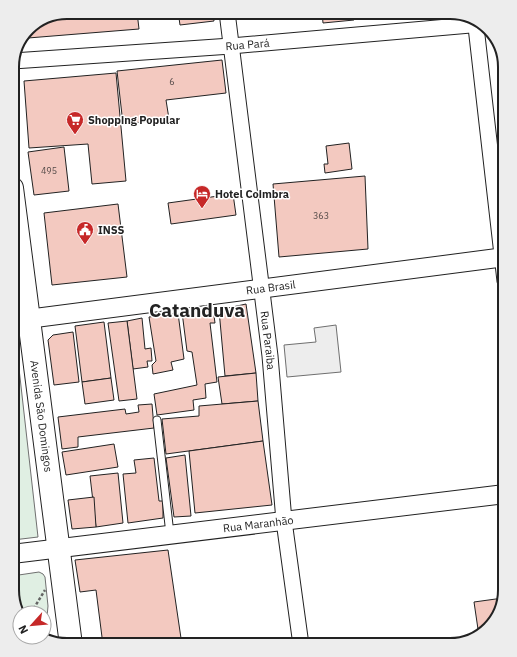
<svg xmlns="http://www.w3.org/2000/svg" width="517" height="657" font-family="'IBM Plex Sans',sans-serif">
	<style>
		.green { fill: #e0efe3; stroke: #6f6f6f }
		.parking { fill: #ededed; stroke: #6f6f6f }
		.building { fill: #f3c9c0; stroke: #222 }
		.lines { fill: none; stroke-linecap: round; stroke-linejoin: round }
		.service-casing { stroke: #222; stroke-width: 9 }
		.minor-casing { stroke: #222; stroke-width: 17 }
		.tertiary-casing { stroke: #222; stroke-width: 20 }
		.primary-casing { stroke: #222; stroke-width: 24 }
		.path { stroke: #646464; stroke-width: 2.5; stroke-dasharray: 3 2; stroke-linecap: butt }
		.service { stroke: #fff; stroke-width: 7 }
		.minor { stroke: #fff; stroke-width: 15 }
		.tertiary { stroke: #fff; stroke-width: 18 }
		.primary { stroke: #fff; stroke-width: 22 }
		.labels { text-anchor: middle; stroke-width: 3; stroke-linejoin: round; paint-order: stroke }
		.number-label { font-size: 9px; fill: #564c4a }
		.street-label { font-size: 11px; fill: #222; stroke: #fff }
		.poi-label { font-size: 11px; font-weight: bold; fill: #222; stroke: #fff; text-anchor: start }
		.town-label { font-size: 19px; font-weight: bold; fill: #222; stroke: #fff }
		.rim { fill: none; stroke: #222; stroke-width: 2 }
	</style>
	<rect width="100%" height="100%" fill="#fff"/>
	<!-- green -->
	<g class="green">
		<polygon points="12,333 15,333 38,537 13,540"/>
		<polygon points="39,572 43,574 45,577 48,606 45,639 39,637 44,637 44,613 20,613 20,617 12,590 12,576"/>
	</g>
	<!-- parking -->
	<polygon class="parking" points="336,325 341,372 287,377 284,345 316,342 314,328"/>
	<!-- building -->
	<g class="building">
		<polygon points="67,12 137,12 139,29 28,38 28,32 31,26"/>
		<polygon points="188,12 213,12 214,21 180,25 179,18 189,17"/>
		<polygon points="322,12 353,12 354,20 323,23"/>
		<polygon points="222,60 226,93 166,100 169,119 123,124 117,71"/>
		<polygon points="116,73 126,181 92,184 88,144 29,148 24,81"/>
		<polygon points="505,92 505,121 502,93"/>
		<polygon points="349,143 352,169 325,173 324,164 328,164 326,146"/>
		<polygon points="64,147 69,191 34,195 28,152"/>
		<polygon points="365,176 368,249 279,257 273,184"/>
		<polygon points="233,194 236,215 171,224 168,203"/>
		<polygon points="118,204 127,277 52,285 44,213"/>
		<polygon points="246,304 256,373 225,376 219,310"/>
		<polygon points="213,308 215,323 210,323 217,382 205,384 206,398 193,400 194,410 157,415 154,394 197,385 192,352 187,351 182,312"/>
		<polygon points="178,313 184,359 171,362 173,370 153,374 152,365 156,361 149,317"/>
		<polygon points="142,318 145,349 151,348 152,361 147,361 148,367 133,369 127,321"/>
		<polygon points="127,321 137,399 119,401 108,323"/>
		<polygon points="104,322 111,378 82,382 75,326"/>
		<polygon points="73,332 79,382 54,385 48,340 53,335"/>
		<polygon points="256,373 258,401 222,404 218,377"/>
		<polygon points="111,378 114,400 85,404 82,382"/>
		<polygon points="258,401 263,441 166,454 162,419 199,416 199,406"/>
		<polygon points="152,404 154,428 78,437 78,447 62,449 58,417 125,409 126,414 139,412 138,405"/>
		<polygon points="263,441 272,505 195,513 189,451"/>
		<polygon points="114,444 118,467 66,475 62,452"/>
		<polygon points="185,455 191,516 174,517 166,458"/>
		<polygon points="154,458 159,501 163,501 163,518 128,523 123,474 136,473 134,460"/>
		<polygon points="118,473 123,523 96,527 90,476"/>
		<polygon points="94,497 96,527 72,529 68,500"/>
		<polygon points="168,550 182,645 103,645 96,590 80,592 75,560"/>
		<polygon points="503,598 498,617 479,636 474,602"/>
		<polygon points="274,642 275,645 252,645"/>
	</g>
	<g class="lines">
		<defs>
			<polyline id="service" points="157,420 170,534"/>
			<g id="minor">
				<path id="s1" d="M227,12L270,356L284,521L301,645"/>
				<polyline points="475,18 505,281"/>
				<path id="s2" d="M13,61L231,46L482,24"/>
			</g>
			<g id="tertiary">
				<path id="s3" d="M12,321L505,257"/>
				<path id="s4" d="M12,554L505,494"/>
			</g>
			<g id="primary">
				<path id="s5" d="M12,188L71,645"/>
			</g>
		</defs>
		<!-- service casing -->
		<use href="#service" class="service-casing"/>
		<!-- minor casing -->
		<use href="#minor" class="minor-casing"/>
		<!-- tertiary casing -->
		<use href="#tertiary" class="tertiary-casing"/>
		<!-- primary casing -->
		<use href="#primary" class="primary-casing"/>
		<!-- path -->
		<polyline class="path" points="31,613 45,590"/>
		<!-- service -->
		<use href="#service" class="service"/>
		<!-- minor -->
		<use href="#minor" class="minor"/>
		<!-- tertiary -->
		<use href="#tertiary" class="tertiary"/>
		<!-- primary -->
		<use href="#primary" class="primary"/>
	</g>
	<!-- icons -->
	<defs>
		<symbol id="supermarket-pin" viewBox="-11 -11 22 30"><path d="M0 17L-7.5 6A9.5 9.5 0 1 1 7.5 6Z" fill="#c62828" stroke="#fff"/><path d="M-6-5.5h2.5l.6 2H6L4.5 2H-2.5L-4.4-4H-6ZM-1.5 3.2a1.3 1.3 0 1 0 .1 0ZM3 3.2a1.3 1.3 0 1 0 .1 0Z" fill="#fff"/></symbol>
		<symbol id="hotel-pin" viewBox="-11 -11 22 30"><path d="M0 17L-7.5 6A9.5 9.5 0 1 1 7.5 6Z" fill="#c62828" stroke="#fff"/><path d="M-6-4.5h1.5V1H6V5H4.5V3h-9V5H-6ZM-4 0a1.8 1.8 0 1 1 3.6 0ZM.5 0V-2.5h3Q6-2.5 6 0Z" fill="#fff"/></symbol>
		<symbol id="civic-pin" viewBox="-11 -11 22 30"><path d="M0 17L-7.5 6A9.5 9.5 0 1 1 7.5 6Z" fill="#c62828" stroke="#fff"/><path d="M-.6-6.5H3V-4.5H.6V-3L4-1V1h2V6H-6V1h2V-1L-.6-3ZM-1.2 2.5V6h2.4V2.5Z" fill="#fff"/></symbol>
	</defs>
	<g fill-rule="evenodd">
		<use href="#supermarket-pin" x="65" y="110" width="20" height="27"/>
		<use href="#hotel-pin" x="192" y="184" width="20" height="27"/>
		<use href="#civic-pin" x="75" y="220" width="20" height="27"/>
	</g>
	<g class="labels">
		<!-- number labels -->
		<g class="number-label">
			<text x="172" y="85">6</text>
			<text x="49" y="174">495</text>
			<text x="321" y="219">363</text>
		</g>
		<!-- street labels -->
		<g class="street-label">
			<text dy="4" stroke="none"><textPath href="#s2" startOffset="235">Rua Pará</textPath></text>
			<text dy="4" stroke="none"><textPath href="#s3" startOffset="261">Rua Brasil</textPath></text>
			<text dy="4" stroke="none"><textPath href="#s1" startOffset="331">Rua Paraiba</textPath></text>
			<text dy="4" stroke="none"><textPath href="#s5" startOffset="230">Avenida São Domingos</textPath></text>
			<text dy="4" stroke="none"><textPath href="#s4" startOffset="248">Rua Maranhão</textPath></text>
		</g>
		<!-- poi labels -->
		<g class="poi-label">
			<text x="88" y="124">Shopping Popular</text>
			<text x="215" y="198">Hotel Coimbra</text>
			<text x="98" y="234">INSS</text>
		</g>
		<!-- town labels -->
		<g class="town-label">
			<text x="197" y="317">Catanduva</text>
		</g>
	</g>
	<!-- crop -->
	<path d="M0 0H517V657H0ZM67 19H450A48 48 0 0 1 498 67V590A48 48 0 0 1 450 638H67A48 48 0 0 1 19 590V67A48 48 0 0 1 67 19Z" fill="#ededed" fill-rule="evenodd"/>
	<path class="rim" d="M67 19H450A48 48 0 0 1 498 67V590A48 48 0 0 1 450 638H67A48 48 0 0 1 19 590V67A48 48 0 0 1 67 19Z"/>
	<!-- north arrow -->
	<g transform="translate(32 625) rotate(243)"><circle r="19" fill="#ffffff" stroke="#a7a7a7"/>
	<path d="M0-3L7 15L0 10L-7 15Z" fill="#c62828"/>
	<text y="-6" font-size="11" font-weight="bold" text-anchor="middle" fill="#222222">N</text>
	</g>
</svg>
